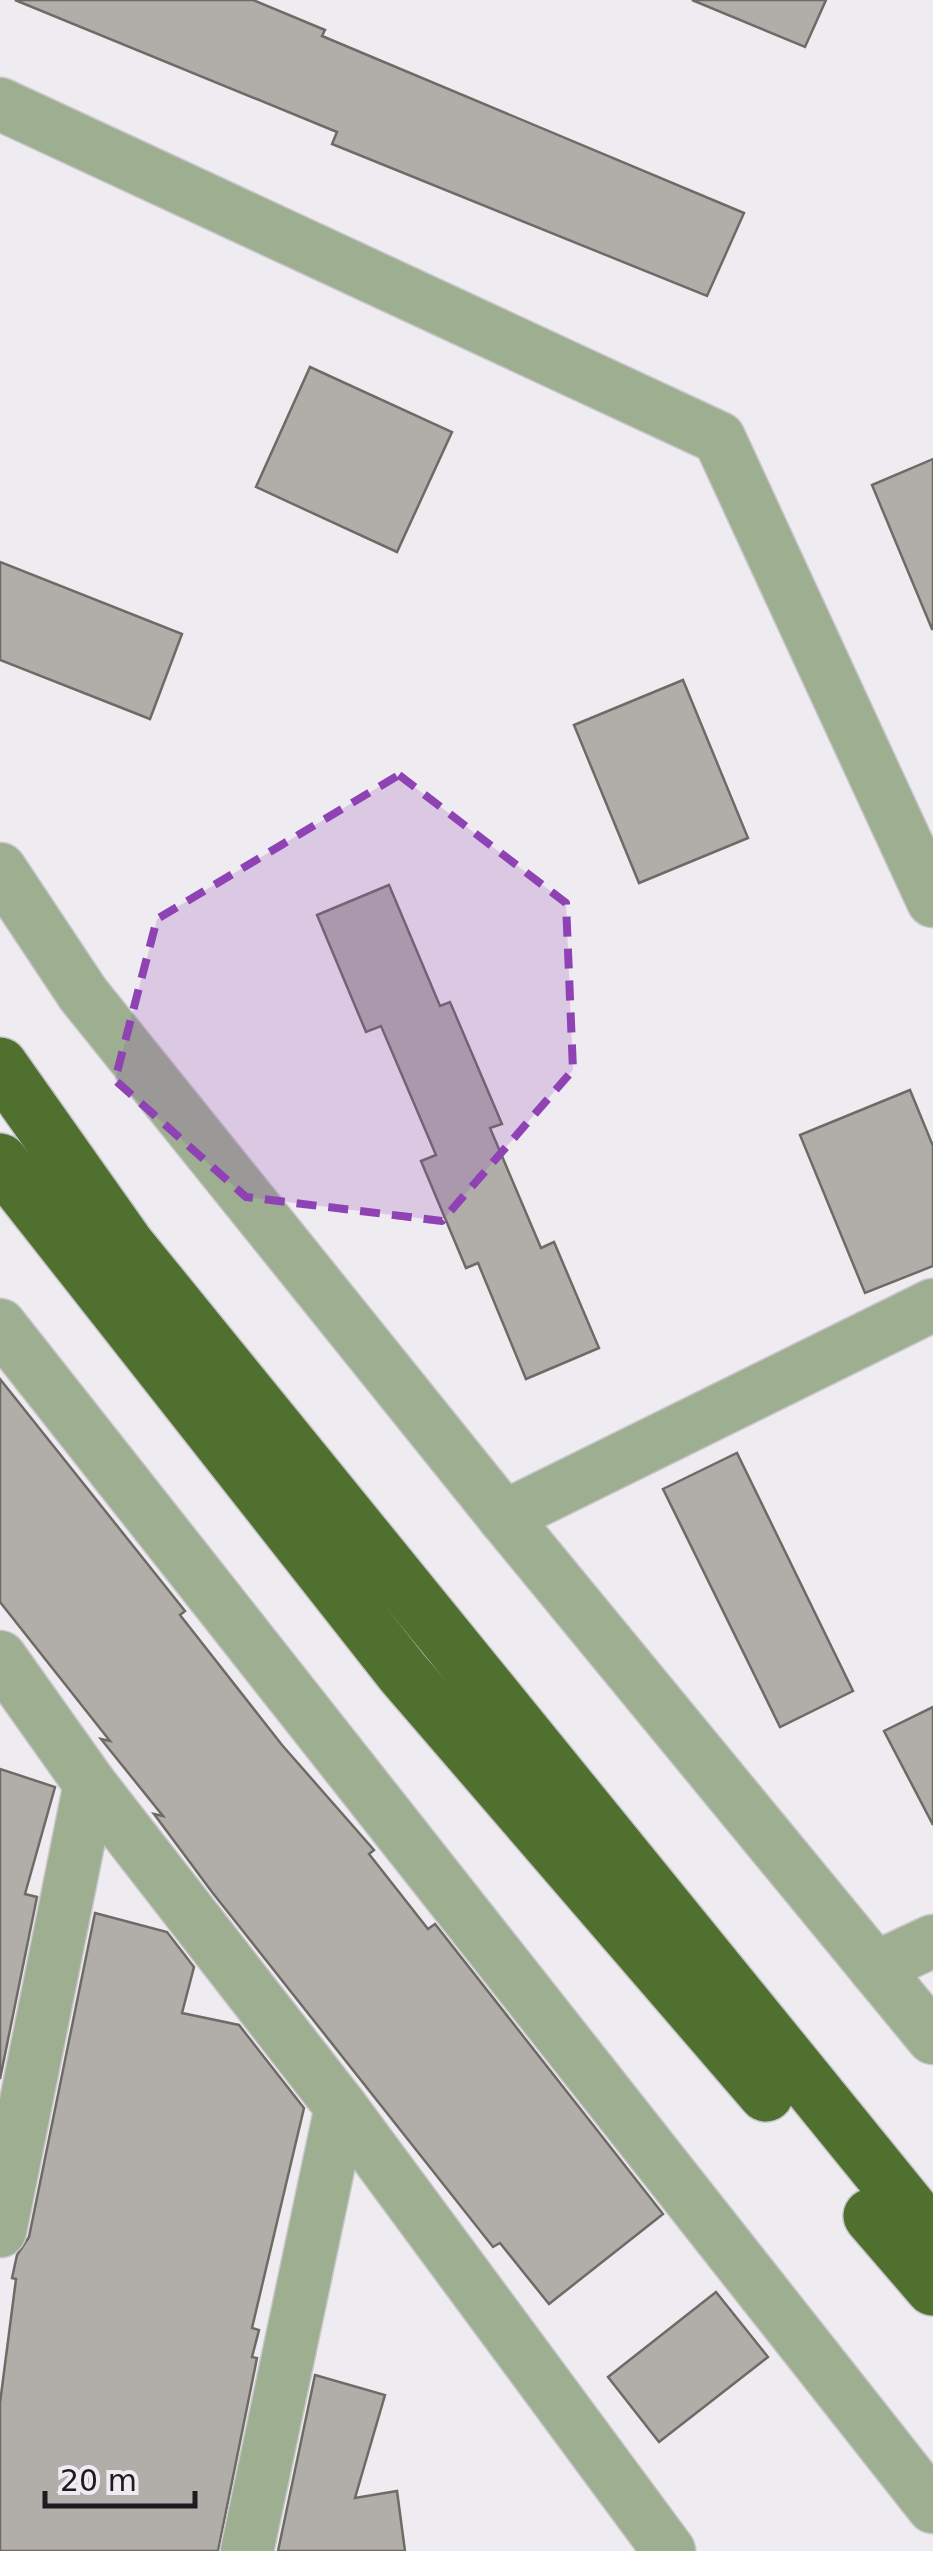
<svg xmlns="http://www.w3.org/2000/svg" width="933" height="2551" font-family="'DejaVu Sans',sans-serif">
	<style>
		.building { fill: #b1aeaa; stroke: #6e6b67; stroke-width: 2.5 }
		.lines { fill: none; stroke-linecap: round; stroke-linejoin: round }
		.minor-casing { stroke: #c8c6ca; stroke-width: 55 }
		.trunk-casing { stroke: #c8c6ca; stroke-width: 58 }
		.minor { stroke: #9daf90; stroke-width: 52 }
		.trunk { stroke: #507030; stroke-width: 55 }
		.marked { fill: #8f42b3; fill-opacity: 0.2; stroke: #8f42b3; stroke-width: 8; stroke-dasharray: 20 12; stroke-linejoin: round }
	</style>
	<rect width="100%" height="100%" fill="#eeecf0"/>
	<!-- building -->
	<g class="building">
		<polygon points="15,0 253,0 325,30 322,36 744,213 707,296 332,144 337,132"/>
		<polygon points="692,0 826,0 805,47"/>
		<polygon points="310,367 452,432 397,552 256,487"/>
		<polygon points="933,459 933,629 932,629 872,485"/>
		<polygon points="0,562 182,634 150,719 0,660"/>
		<polygon points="683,680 748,838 639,883 574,725"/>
		<polygon points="389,885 440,1006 450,1002 502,1124 490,1128 541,1248 554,1242 599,1348 526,1379 478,1263 466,1268 421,1161 436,1155 381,1026 366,1032 317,915"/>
		<polygon points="910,1090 933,1146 933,1266 865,1293 800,1135"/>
		<polygon points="0,1379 185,1611 180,1615 282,1745 374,1850 369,1854 428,1929 435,1924 663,2214 549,2304 500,2243 493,2247 212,1892 154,1814 163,1816 101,1739 110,1741 0,1602"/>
		<polygon points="737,1453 853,1691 780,1727 663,1489"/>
		<polygon points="933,1707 933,1825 884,1731"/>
		<polygon points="0,1769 55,1787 25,1894 37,1897 0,2079"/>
		<polygon points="95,1913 167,1932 194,1967 182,2013 239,2025 304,2108 252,2328 259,2330 252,2357 257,2358 218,2551 0,2551 0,2403 16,2279 12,2278 17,2255 29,2237"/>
		<polygon points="716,2292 768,2357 659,2442 608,2377"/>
		<polygon points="315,2375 385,2395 355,2498 397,2491 405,2551 278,2551"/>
	</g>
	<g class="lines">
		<defs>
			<g id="minor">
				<polyline points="0,104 719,438 933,901"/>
				<polyline points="0,869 83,994 504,1517 933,2038"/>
				<polyline points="0,1325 933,2507"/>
				<polyline points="504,1517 933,1305"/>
				<polyline points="0,1657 90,1784 341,2107 669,2551"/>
				<polyline points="875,1968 933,1941"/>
				<polyline points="0,2231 90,1784"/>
				<polyline points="247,2551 341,2107"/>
			</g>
			<g id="trunk">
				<polyline points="0,1065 127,1245 933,2237"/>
				<polyline points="0,1161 403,1673 766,2094"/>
				<polyline points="871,2216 933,2288"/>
			</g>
		</defs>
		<!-- minor casing -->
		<use href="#minor" class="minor-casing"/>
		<!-- trunk casing -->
		<use href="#trunk" class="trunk-casing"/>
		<!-- minor -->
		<use href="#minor" class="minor"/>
		<!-- trunk -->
		<use href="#trunk" class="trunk"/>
	</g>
	<!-- marked area -->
	<path class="marked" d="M399,775L566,903L573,1070L442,1221L246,1197L115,1080L157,919Z"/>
	<!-- scale -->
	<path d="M45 2491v15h150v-15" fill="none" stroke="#1c1b1d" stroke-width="5"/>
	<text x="60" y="2491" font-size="30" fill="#1c1b1d" stroke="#eeecf0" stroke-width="8" paint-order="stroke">20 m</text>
</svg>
